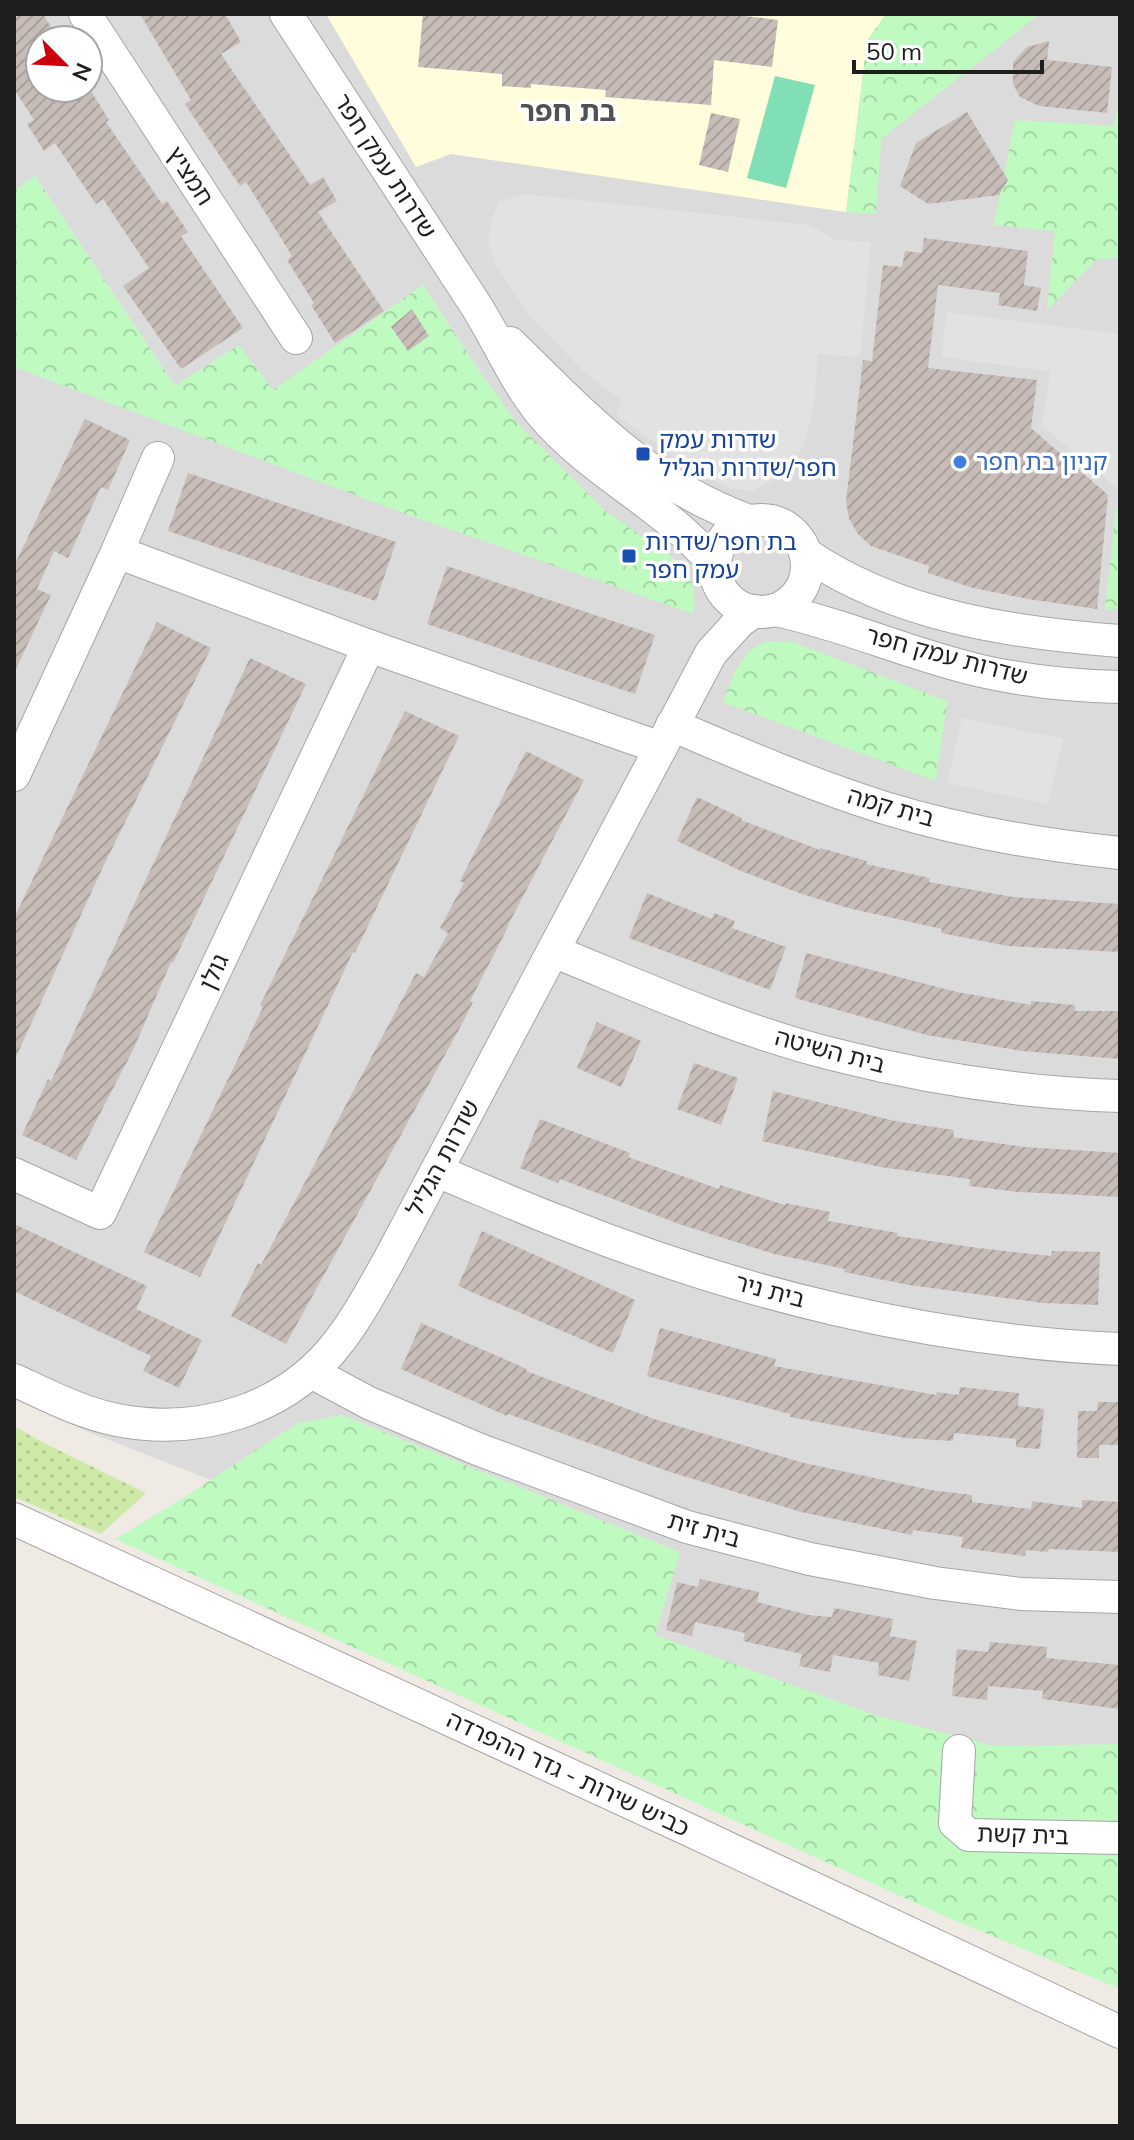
<svg xmlns="http://www.w3.org/2000/svg" width="1134" height="2140" font-family="Mulish,'Noto Sans Hebrew',sans-serif">
	<style>
		.residential { fill: #dcdbdb; fill-rule: evenodd }
		.education { fill: #fffddc }
		.grass { fill: url(#grass-dots) }
		.park { fill: url(#park-crowns) }
		.pitch { fill: #80dfb4 }
		.parking { fill: #e2e2e2 }
		.building { fill: url(#building-hatch) }
		.lines { fill: none; stroke-linecap: round; stroke-linejoin: round }
		.minor-casing { stroke: #a5a5a5; stroke-width: 34 }
		.minor { stroke: #fff; stroke-width: 32 }
		.transit-dot { fill: #1a4fb4; stroke: #fff; stroke-width: 3 }
		.shop-dot { fill: #3f7fe0; stroke: #fff; stroke-width: 3 }
		.labels { text-anchor: middle; stroke-width: 7; stroke-linejoin: round; paint-order: stroke }
		.street-label { font-size: 24px; fill: #1e1e1e; stroke: #fff }
		.transit-label { font-size: 24px; fill: #164399; stroke: #fff; text-anchor: start }
		.shop-label { font-size: 24px; fill: #366cbe; stroke: #fff; text-anchor: start }
		.quarter-label { font-size: 28px; font-weight: bold; fill: #515151; stroke: #fff }
	</style>
	<defs>
		<pattern id="grass-dots" width="8" height="8" patternUnits="userSpaceOnUse" patternTransform="scale(2)"><rect width="8" height="8" fill="#cdeaa8"/><path d="M2 2h.1M6 6h.1" fill="none" stroke="#b0c890" stroke-width="1.8" stroke-linecap="round"/></pattern>
		<pattern id="park-crowns" width="20" height="18" patternUnits="userSpaceOnUse" patternTransform="scale(2)"><rect width="20" height="18" fill="#bffac0"/><path d="M2 6a3 3 0 1 1 6 0M12 15a3 3 0 1 1 6 0" fill="none" stroke="#a4d6a5"/></pattern>
		<pattern id="building-hatch" width="6" height="6" patternUnits="userSpaceOnUse" patternTransform="scale(2)"><rect width="6" height="6" fill="#c7bcb7"/><path d="M-1 1l2-2M0 6l6-6M5 7l2-2" fill="none" stroke="#aaa19d"/></pattern>
	</defs>
	<rect width="100%" height="100%" fill="#efeae3"/>
	<!-- residential -->
	<path class="residential" d="M14,14H1120V1837L86,1431L14,1397ZM40,40H88V88H40Z"/>
	<!-- education -->
	<polygon class="education" points="326,14 886,14 867,41 846,212 451,154 416,167"/>
	<!-- grass -->
	<polygon class="grass" points="14,1426 44,1443 146,1493 101,1534 14,1497"/>
	<!-- park -->
	<g class="park">
		<polygon points="886,14 1040,14 881,139 876,214 846,212 867,41"/>
		<polygon points="1120,92 1120,258 1097,259 1047,310 1055,231 994,225 1015,120 1114,126"/>
		<path d="M35,176L175,386L239,345L273,390L423,285L480,372L517,423L603,509L684,566C694,582 695,596 694,614L406,514L14,367V191Z"/>
		<polygon points="1120,503 1120,609 1105,609 1116,508"/>
		<path d="M770,641L793,642L947,701L936,781L722,702C735,675 739,649 770,641Z"/>
		<polygon points="342,1415 680,1552 655,1635 875,1715 994,1746 1120,1744 1120,1989 949,1918 115,1539 180,1500 298,1423"/>
	</g>
	<!-- pitch -->
	<polygon class="pitch" points="775,76 815,85 786,188 747,178"/>
	<!-- parking -->
	<g class="parking">
		<polygon points="524,194 809,225 836,240 871,242 860,357 818,354 814,405 805,440 798,456 777,478 752,491 731,488 701,475 616,415 621,400 582,370 531,317 496,266 488,241 492,217 499,202"/>
		<polygon points="947,312 1120,334 1120,490 1042,426 1050,371 941,357"/>
		<polygon points="962,718 1063,739 1048,804 947,783"/>
	</g>
	<!-- building -->
	<g class="building">
		<polygon points="14,14 43,14 59,40 40,40 40,88 89,88 109,120 106,122 162,204 167,201 188,232 181,236 243,328 181,369 123,286 149,268 103,199 96,204 55,143 44,151 27,124 34,120 14,89"/>
		<polygon points="140,14 225,14 241,42 221,54 310,185 323,177 337,201 318,212 384,311 335,343 311,305 314,303 287,260 292,256 246,182 240,186 185,104 191,100"/>
		<polygon points="423,14 728,14 778,20 772,67 714,60 711,105 605,97 606,90 531,84 531,88 502,86 502,74 418,67"/>
		<polygon points="1049,41 1047,60 1112,67 1107,113 1039,106 1020,97 1013,84 1013,62 1027,47"/>
		<polygon points="967,112 1008,180 999,195 928,204 900,186 916,143"/>
		<polygon points="711,113 740,119 728,172 699,165"/>
		<polygon points="924,238 1028,251 1024,285 1041,288 1037,311 998,305 1000,293 938,285 928,368 1037,380 1031,428 1108,495 1097,609 1028,599 973,588 928,573 929,566 871,546 858,534 849,519 846,501 863,360 872,361 883,265 902,267 905,251 922,253"/>
		<polygon points="412,309 429,336 408,351 391,327"/>
		<polygon points="85,419 130,440 108,490 101,487 68,558 54,551 37,589 51,595 14,673 14,566"/>
		<polygon points="188,473 396,542 376,601 168,531"/>
		<polygon points="447,566 655,635 635,694 427,624"/>
		<polygon points="157,622 211,648 102,869 14,1061 14,918"/>
		<polygon points="250,658 306,684 173,963 171,962 134,1048 76,1160 22,1135 48,1079 51,1081"/>
		<polygon points="405,711 459,736 355,953 353,952 200,1277 144,1252 263,1007 260,1005 270,985"/>
		<polygon points="526,751 584,780 507,927 508,927 470,1001 473,1002 463,1022 286,1344 231,1316 258,1263 261,1265 416,973 424,977 448,933 440,928 464,883 460,881"/>
		<polygon points="697,797 742,818 741,820 820,850 820,848 867,861 866,864 930,878 929,882 1013,897 1120,904 1120,952 1008,946 941,933 942,929 848,908 802,894 741,871 677,841"/>
		<polygon points="647,893 712,919 714,913 735,921 732,928 786,947 770,990 629,938"/>
		<polygon points="806,953 957,992 1031,1005 1031,1001 1075,1005 1075,1011 1120,1011 1120,1059 1022,1051 927,1035 795,998"/>
		<polygon points="597,1022 641,1041 621,1087 577,1068"/>
		<polygon points="694,1063 738,1078 721,1125 677,1109"/>
		<polygon points="773,1091 895,1121 954,1130 953,1137 1025,1147 1120,1153 1120,1197 1019,1192 969,1186 970,1179 880,1167 762,1141"/>
		<polygon points="540,1119 630,1153 628,1157 719,1189 720,1185 785,1205 786,1203 830,1212 828,1221 898,1233 897,1236 978,1248 1051,1256 1052,1251 1100,1252 1098,1305 1043,1303 909,1285 844,1272 845,1269 774,1254 682,1225 560,1179 558,1183 520,1168"/>
		<polygon points="14,1224 147,1286 136,1309 202,1340 179,1388 143,1371 151,1356 14,1291"/>
		<polygon points="482,1231 635,1300 613,1353 458,1286"/>
		<polygon points="421,1323 527,1369 526,1371 657,1420 804,1463 931,1490 972,1495 972,1502 1031,1509 1032,1501 1082,1508 1082,1500 1120,1502 1120,1552 1049,1549 1048,1552 1026,1550 1025,1556 961,1548 963,1537 913,1530 912,1535 801,1512 667,1471 508,1414 507,1416 401,1369"/>
		<polygon points="660,1328 776,1359 774,1366 936,1395 937,1392 959,1395 960,1387 1019,1393 1018,1406 1044,1409 1040,1449 1016,1447 1016,1439 954,1433 953,1441 905,1438 790,1417 790,1414 647,1376"/>
		<polygon points="1098,1402 1120,1402 1120,1445 1099,1445 1099,1458 1077,1458 1078,1411 1097,1411"/>
		<polygon points="700,1579 759,1592 757,1602 809,1615 832,1617 834,1608 893,1619 890,1636 917,1641 909,1681 878,1675 879,1663 833,1655 830,1672 799,1666 802,1654 743,1641 745,1633 695,1622 692,1636 666,1630 677,1582 698,1587"/>
		<polygon points="990,1642 1047,1647 1046,1658 1120,1665 1120,1709 1042,1699 1043,1691 988,1686 987,1700 952,1696 957,1649 988,1652"/>
	</g>
	<g class="lines">
		<defs>
			<g id="minor">
				<polyline points="85,14 296,338"/>
				<path d="M286,14C349,111 412,207 475,304C498,340 514,380 541,413C590,472 665,505 714,564"/>
				<path d="M510,343C587,418 645,483 749,521"/>
				<circle cx="761" cy="566" r="46"/>
				<polyline points="117,552 158,458"/>
				<path d="M806,554C897,616 1012,633 1120,641"/>
				<path d="M776,610C846,625 911,655 981,671C1026,681 1073,686 1120,687"/>
				<path d="M672,725C742,755 812,785 885,808C960,831 1041,845 1120,853"/>
				<polyline points="14,775 117,552 369,646 661,748"/>
				<path d="M553,951C644,988 736,1030 832,1054C926,1078 1023,1093 1120,1096"/>
				<path d="M437,1171C478,1188 518,1206 560,1222C737,1293 930,1341 1120,1349"/>
				<polyline points="14,1174 100,1213 369,646"/>
				<polyline points="311,1372 369,1403 480,1450 687,1527 810,1559 935,1583 1021,1594 1120,1597"/>
				<path d="M14,1380C47,1395 81,1413 117,1420C200,1436 288,1410 340,1340C359,1316 373,1288 388,1262L711,653L740,621L755,611"/>
				<polyline points="14,1519 685,1828 1120,2032"/>
				<polyline points="959,1751 955,1823 969,1835 1120,1838"/>
			</g>
		</defs>
		<!-- minor casing -->
		<use href="#minor" class="minor-casing"/>
		<!-- minor -->
		<use href="#minor" class="minor"/>
	</g>
	<!-- markers -->
	<g class="transit-dot">
		<rect x="635" y="446" width="16" height="16" rx="4"/>
		<rect x="621" y="548" width="16" height="16" rx="4"/>
	</g>
	<circle class="shop-dot" cx="960" cy="462" r="8"/>
	<g class="labels">
		<!-- street labels -->
		<g class="street-label">
			<text transform="translate(385 166) rotate(57)" y="8">שדרות עמק חפר</text>
			<text transform="translate(190 176) rotate(57)" y="8">חמציץ</text>
			<text transform="translate(947 656) rotate(15)" y="8">שדרות עמק חפר</text>
			<text transform="translate(891 807) rotate(16)" y="8">בית קמה</text>
			<text transform="translate(214 972) rotate(-65)" y="8">גולן</text>
			<text transform="translate(830 1051) rotate(15)" y="8">בית השיטה</text>
			<text transform="translate(443 1158) rotate(-62)" y="8">שדרות הגליל</text>
			<text transform="translate(770 1291) rotate(15)" y="8">בית ניר</text>
			<text transform="translate(704 1530) rotate(16)" y="8">בית זית</text>
			<text transform="translate(568 1774) rotate(25)" y="8">כביש שירות - גדר ההפרדה</text>
			<text transform="translate(1023 1835) rotate(2)" y="8">בית קשת</text>
		</g>
		<!-- transit labels -->
		<g class="transit-label">
			<text x="659" y="448">שדרות עמק<tspan x="659" dy="28">חפר/שדרות הגליל</tspan></text>
			<text x="645" y="550">בת חפר/שדרות<tspan x="645" dy="28">עמק חפר</tspan></text>
		</g>
		<!-- shop labels -->
		<g class="shop-label">
			<text x="976" y="470">קניון בת חפר</text>
		</g>
		<!-- quarter labels -->
		<g class="quarter-label">
			<text x="568" y="121">בת חפר</text>
		</g>
	</g>
	<!-- border -->
	<rect width="1134" height="2140" fill="none" stroke="#1e1e1e" stroke-width="32"/>
	<!-- north arrow -->
	<g transform="translate(64 64) rotate(114)"><circle r="38" fill="#ffffff" stroke="#a5a5a5" stroke-width="2"/>
	<path d="M0-6L14 30L0 20L-14 30Z" fill="#cb000d"/>
	<text y="-12" font-size="22" font-weight="bold" text-anchor="middle" fill="#1e1e1e">N</text>
	</g>
	<!-- scale -->
	<path d="M854 60v12h188v-12" fill="none" stroke="#1e1e1e" stroke-width="4"/>
	<text x="866" y="60" font-size="24" fill="#1e1e1e" stroke="#ffffff" stroke-width="6" paint-order="stroke">50 m</text>
</svg>
